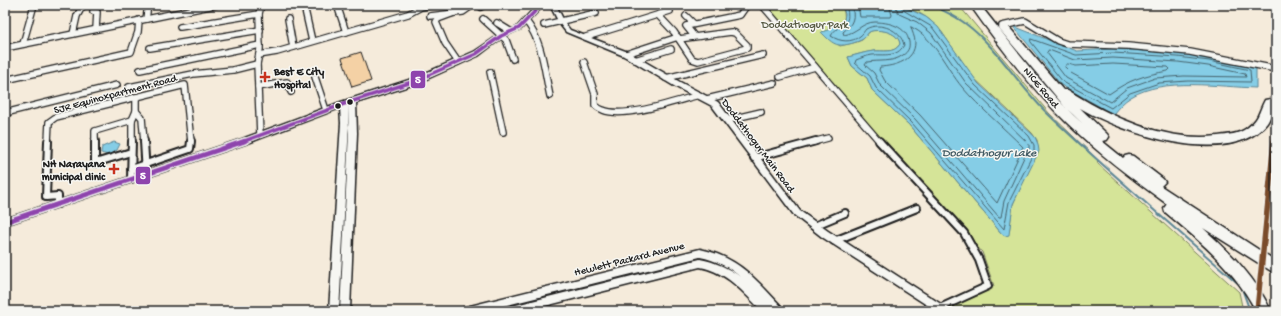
<svg xmlns="http://www.w3.org/2000/svg" width="1281" height="316" font-family="'Gochi Hand',sans-serif">
	<style>
		.green { fill: #d5e498; stroke: #78805a }
		.water { fill: #85cde6; stroke: #5b8695 }
		.lines { fill: none; stroke-linecap: round; stroke-linejoin: round }
		.shore { stroke: #46636d; stroke-width: 1 }
		.stream { stroke: #5b8695; stroke-width: 2 }
		.building { fill: #f4d1a5; stroke: #1c1c1c }
		.minor-far1-casing { stroke: #1c1c1c; stroke-width: 8 }
		.minor-casing { stroke: #1c1c1c; stroke-width: 10 }
		.tertiary-casing { stroke: #1c1c1c; stroke-width: 3 }
		.motorway-casing { stroke: #1c1c1c; stroke-width: 3 }
		.minor-far1 { stroke: #f6f6f2; stroke-width: 5.5 }
		.minor { stroke: #f6f6f2; stroke-width: 6 }
		.tertiary { fill: #f6f6f2; fill-rule: evenodd }
		.motorway { fill: #f6f6f2; fill-rule: evenodd }
		.bus-1-far1-casing { stroke: #f6f6f2; stroke-width: 6 }
		.bus-1-casing { stroke: #f6f6f2; stroke-width: 8 }
		.bus-1-far1 { stroke: #8e44ad; stroke-width: 3.5 }
		.bus-1 { stroke: #8e44ad; stroke-width: 4.5 }
		.metro-1-far1-casing { stroke: #f6f6f2; stroke-width: 7 }
		.metro-1-casing { stroke: #f6f6f2; stroke-width: 8 }
		.metro-1-far1 { stroke: #7a4b2a; stroke-width: 4.5 }
		.metro-1 { stroke: #7a4b2a; stroke-width: 5.5 }
		.poi-dot { fill: #c8321e; stroke: #f6f6f2; stroke-width: 1.5 }
		.bus-dot { fill: #1c1c1c; stroke: #f6f6f2; stroke-width: 1.5 }
		.labels { text-anchor: middle; stroke-width: 3; stroke-linejoin: round; paint-order: stroke }
		.park-label { font-size: 11px; fill: #545841; stroke: #f6f6f2 }
		.poi-label { font-size: 11px; font-weight: bold; fill: #1c1c1c; stroke: #f6f6f2; text-anchor: start }
		.street-label { font-size: 11px; fill: #1c1c1c; stroke: #f6f6f2 }
		.water-label { font-size: 12px; font-style: italic; fill: #415a63; stroke: #f6f6f2 }
		.line-badge { stroke: #f6f6f2; stroke-width: 1.5 }
		.badge-label { font-size: 11px; text-anchor: middle; font-weight: bold; fill: #fff }
	</style>
	<rect width="100%" height="100%" fill="#f5ebdb"/>
	<filter id="ink" filterUnits="userSpaceOnUse"><feTurbulence type="fractalNoise" baseFrequency=".025" numOctaves="2"/><feDisplacementMap in="SourceGraphic" scale="8" xChannelSelector="R" yChannelSelector="G"/><feConvolveMatrix kernelMatrix="1 2 1 2 8 2 1 2 1" color-interpolation-filters="sRGB"/></filter>
	<g filter="url(#ink)">
		<!-- green -->
		<path class="green" d="M764,5H842C846,19 847,24 829,26L828,31L822,32L840,46C847,44 856,43 862,40C866,37 867,33 871,31C881,28 899,33 900,44C894,54 883,50 874,51C865,52 857,55 848,57L852,66L867,78L872,90L909,125L1002,234L1009,232L1013,204L1033,159L1038,154L1037,140L1032,133L973,77L941,31L930,20L921,14L900,5H963L961,8L1049,113L1098,160L1097,163L1239,292L1243,311H953L949,309L994,286L982,252L859,117Z"/>
		<!-- water -->
		<g class="water">
			<path d="M842,5H900L926,17L938,27L978,83L1035,137L1038,144L1039,151L1013,204L1009,235L1005,236L1002,234L909,125L872,90L867,78L852,66L848,57C856,55 865,52 873,51C883,50 894,54 900,44C899,33 882,29 872,31C867,32 867,36 863,39C858,42 845,46 839,45C832,44 826,37 821,32L829,30V26L837,25L844,20L845,14Z"/>
			<path d="M1013,26L1077,51L1113,49L1179,53L1256,68V88C1219,87 1163,77 1131,97C1124,101 1118,108 1113,114L1061,85Z"/>
			<polygon points="114,142 120,144 117,150 108,155 101,153 102,147"/>
		</g>
		<g class="lines">
			<!-- shore -->
			<g class="shore">
				<path d="M846,5C853,29 839,21 831,36C840,42 852,43 860,36C863,34 864,31 866,29C880,21 901,30 904,45C897,58 884,54 872,55C866,56 861,58 856,60L855,63L870,76L876,88L912,123L1004,229L1009,202L1034,152V145L1029,136L975,85L932,27L903,10L900,5"/>
				<path d="M851,5C856,17 853,24 843,32L844,35C856,33 863,22 875,22C888,22 907,26 909,42C910,47 908,52 903,55C893,63 879,60 867,62L865,65L874,73L880,85L915,119L999,217H1001L1004,201L1025,155L1029,150V144L966,83L931,33L917,22L899,14L895,5"/>
				<polyline points="858,5 860,17 891,17 892,15 889,5"/>
				<path d="M911,27C934,37 946,68 962,87C980,108 1003,127 1023,147L997,203L920,115L885,81L879,70L880,67C895,66 915,61 915,42C915,37 912,32 911,27Z"/>
				<polygon points="1031,39 1076,55 1113,53 1178,57 1209,61 1250,70 1251,82 1188,81 1159,83 1130,93 1111,108 1063,82 1031,42"/>
				<polygon points="1049,50 1075,60 1113,58 1178,62 1208,66 1245,74 1246,77 1184,76 1155,78 1127,88 1110,102 1066,78 1047,53"/>
				<path d="M1068,64L1076,66L1113,64L1168,67L1170,69L1168,71C1144,75 1129,80 1109,94L1071,73L1065,67Z"/>
			</g>
			<!-- stream -->
			<path class="stream" d="M932,5C944,11 956,16 966,24C999,49 1020,88 1050,116C1112,175 1177,230 1241,286L1250,311"/>
		</g>
		<!-- building -->
		<polygon class="building" points="361,52 371,81 352,87 342,58"/>
		<g class="lines">
			<defs>
				<g id="minor-far1">
					<polyline points="94,5 93,11 97,12 96,29"/>
					<polyline points="296,5 297,7"/>
					<polyline points="308,5 309,7 317,5"/>
					<polyline points="337,5 346,32"/>
					<polyline points="480,5 481,7"/>
					<polyline points="762,5 880,142"/>
					<polyline points="305,10 312,41"/>
					<polyline points="454,13 438,19 436,22 445,43 458,62"/>
					<polyline points="658,15 674,32 692,59 698,61 747,48 747,45 735,33 731,32 679,39"/>
					<polyline points="430,16 463,12 473,5"/>
					<polyline points="686,16 694,24"/>
					<polyline points="146,19 148,5"/>
					<polyline points="288,19 293,47"/>
					<polyline points="483,19 506,40 513,59"/>
					<path d="M526,21C543,42 544,70 550,96"/>
					<polyline points="497,23 510,31"/>
					<polyline points="544,25 596,13"/>
					<polyline points="1002,26 1025,21 1058,41 1067,44 1128,46 1190,52 1276,69"/>
					<polyline points="180,27 259,14"/>
					<polyline points="73,34 77,16 83,5"/>
					<polyline points="694,36 686,26 740,15 747,5"/>
					<polyline points="586,37 670,11"/>
					<polyline points="23,44 34,5"/>
					<polyline points="5,48 215,5"/>
					<polyline points="150,48 260,30"/>
					<polyline points="626,54 678,37"/>
					<polyline points="259,55 277,52 408,14 421,7 430,5"/>
					<polyline points="635,60 671,49"/>
					<path d="M584,62L595,94V105C597,107 600,109 603,110C625,119 676,101 699,95"/>
					<polyline points="140,70 260,45"/>
					<polyline points="490,72 503,132"/>
					<polyline points="315,77 326,110"/>
					<polyline points="780,77 815,67"/>
					<polyline points="666,78 763,55"/>
					<polyline points="5,80 131,52 138,32 139,20"/>
					<polyline points="129,87 193,74 233,70 257,64"/>
					<polyline points="258,87 287,82 291,92"/>
					<polyline points="707,99 774,83"/>
					<polyline points="136,111 142,118 144,142"/>
					<polyline points="5,113 117,85"/>
					<polyline points="727,120 761,112"/>
					<polyline points="260,135 257,64 260,49 259,14 261,5"/>
					<polyline points="48,142 49,122 56,117 185,85 191,142"/>
					<polyline points="95,142 95,131 132,120"/>
					<polyline points="132,142 132,120 136,111 136,97"/>
					<polyline points="813,142 828,138"/>
				</g>
				<g id="minor">
					<polyline points="48,141 46,197 58,196 58,204"/>
					<polyline points="95,141 95,163 131,152"/>
					<polyline points="144,141 146,174"/>
					<polyline points="879,141 964,233 979,260 988,286 940,308"/>
					<polyline points="754,158 816,141"/>
					<polyline points="131,169 190,149 191,141"/>
					<polyline points="131,179 132,141"/>
					<polyline points="814,226 845,213"/>
					<polyline points="834,241 917,208"/>
				</g>
				<g id="tertiary">
					<polygon points="537,5 544,5 521,29 503,37 478,56 418,83 356,103 357,133 350,311 340,311 349,133 348,105 349,123 339,311 329,311 341,123 340,108 248,143 5,225 5,219 242,139 341,102 412,79 474,52 499,35 517,27"/>
					<polygon points="550,5 556,5 565,23 570,30 628,52 680,82 718,102 800,211 828,231 947,308 949,311 936,311 822,237 794,215 712,106 674,86 624,56 566,32 559,23"/>
					<polygon points="1273,5 1276,5 1276,14 1273,12"/>
					<path d="M700,249C739,257 757,281 783,308L785,311H774L772,309L773,311H762C743,292 727,272 700,267L525,311H503L505,308L508,307L700,259C716,262 728,268 741,277C728,267 716,260 700,257L483,311H461L463,308L466,307Z"/>
				</g>
				<path id="motorway" d="M970,5H980C1013,46 1044,89 1083,124L1065,107L1000,30L999,28L1000,26H1008L1063,90H1068C1112,118 1165,142 1218,136C1228,135 1239,134 1247,128C1260,118 1258,113 1265,100L1276,98V106H1273C1272,111 1270,119 1267,123C1230,170 1122,133 1080,108L1107,134L1109,137L1107,140L1102,141L1123,158L1125,156L1129,155L1133,156L1163,179L1165,182L1161,186L1276,261V274L1203,228C1230,252 1256,278 1271,311H1256C1235,270 1200,241 1165,212L1164,208L1167,204C1132,179 1098,153 1067,123C1031,88 999,46 970,5Z"/>
			</defs>
			<!-- minor-far1 casing -->
			<use href="#minor-far1" class="minor-far1-casing"/>
			<!-- minor casing -->
			<use href="#minor" class="minor-casing"/>
			<!-- tertiary casing -->
			<use href="#tertiary" class="tertiary-casing"/>
			<!-- motorway casing -->
			<use href="#motorway" class="motorway-casing"/>
			<!-- minor-far1 -->
			<use href="#minor-far1" class="minor-far1"/>
			<!-- minor -->
			<use href="#minor" class="minor"/>
			<!-- tertiary -->
			<use href="#tertiary" class="tertiary"/>
			<!-- motorway -->
			<use href="#motorway" class="motorway"/>
			<defs>
				<polyline id="bus-1-far1" points="242,142 344,104 415,81 476,54 501,36 519,28 541,5"/>
				<polyline id="bus-1" points="5,222 245,141"/>
			</defs>
			<!-- bus-1-far1 casing -->
			<use href="#bus-1-far1" class="bus-1-far1-casing"/>
			<!-- bus-1 casing -->
			<use href="#bus-1" class="bus-1-casing"/>
			<!-- bus-1-far1 -->
			<use href="#bus-1-far1" class="bus-1-far1"/>
			<!-- bus-1 -->
			<use href="#bus-1" class="bus-1"/>
			<defs>
				<polyline id="metro-1-far1" points="1274,142 1275,81 1274,5"/>
				<polyline id="metro-1" points="1257,311 1274,141"/>
			</defs>
			<!-- metro-1-far1 casing -->
			<use href="#metro-1-far1" class="metro-1-far1-casing"/>
			<!-- metro-1 casing -->
			<use href="#metro-1" class="metro-1-casing"/>
			<!-- metro-1-far1 -->
			<use href="#metro-1-far1" class="metro-1-far1"/>
			<!-- metro-1 -->
			<use href="#metro-1" class="metro-1"/>
		</g>
	</g>
	<!-- markers -->
	<g class="poi-dot">
		<path d="M263 71h4v4h4v4h-4v4h-4v-4h-4v-4h4z"/>
		<path d="M112 163h4v4h4v4h-4v4h-4v-4h-4v-4h4z"/>
	</g>
	<g class="bus-dot">
		<circle cx="350" cy="102" r="3.5"/>
		<circle cx="338" cy="106" r="3.5"/>
	</g>
	<g class="labels">
		<!-- park labels -->
		<g class="park-label">
			<text x="805" y="28">Doddathogur Park</text>
		</g>
		<!-- poi labels -->
		<g class="poi-label">
			<text x="274" y="75">Best E City<tspan x="274" dy="13">Hospital</tspan></text>
			<text x="105" y="167" text-anchor="end">NH Narayana<tspan x="105" dy="13">municipal clinic</tspan></text>
		</g>
		<!-- street labels -->
		<g class="street-label">
			<text transform="translate(1042 87) rotate(50)" y="4">NICE Road</text>
			<text transform="translate(115 93) rotate(-15)" y="4">SJR Equinoxpartment Road</text>
			<text transform="translate(759 145) rotate(53)" y="4">Doddathogur Main Road</text>
			<text transform="translate(629 258) rotate(-14)" y="4">Hewlett Packard Avenue</text>
		</g>
		<!-- water labels -->
		<g class="water-label">
			<text x="989" y="156">Doddathogur Lake</text>
		</g>
	</g>
	<g class="line-badge">
		<rect x="410" y="70" width="16" height="19" rx="4" fill="#8e44ad"/>
		<rect x="135" y="166" width="16" height="19" rx="4" fill="#8e44ad"/>
	</g>
	<g class="badge-label">
		<text x="418" y="83">5</text>
		<text x="143" y="179">5</text>
	</g>
	<!-- margin -->
	<rect width="1281" height="316" fill="none" stroke="#f6f6f2" stroke-width="20"/>
	<rect x="10" y="10" width="1261" height="296" fill="none" stroke="#1c1c1c" stroke-width="1.5" filter="url(#ink)"/>
</svg>
